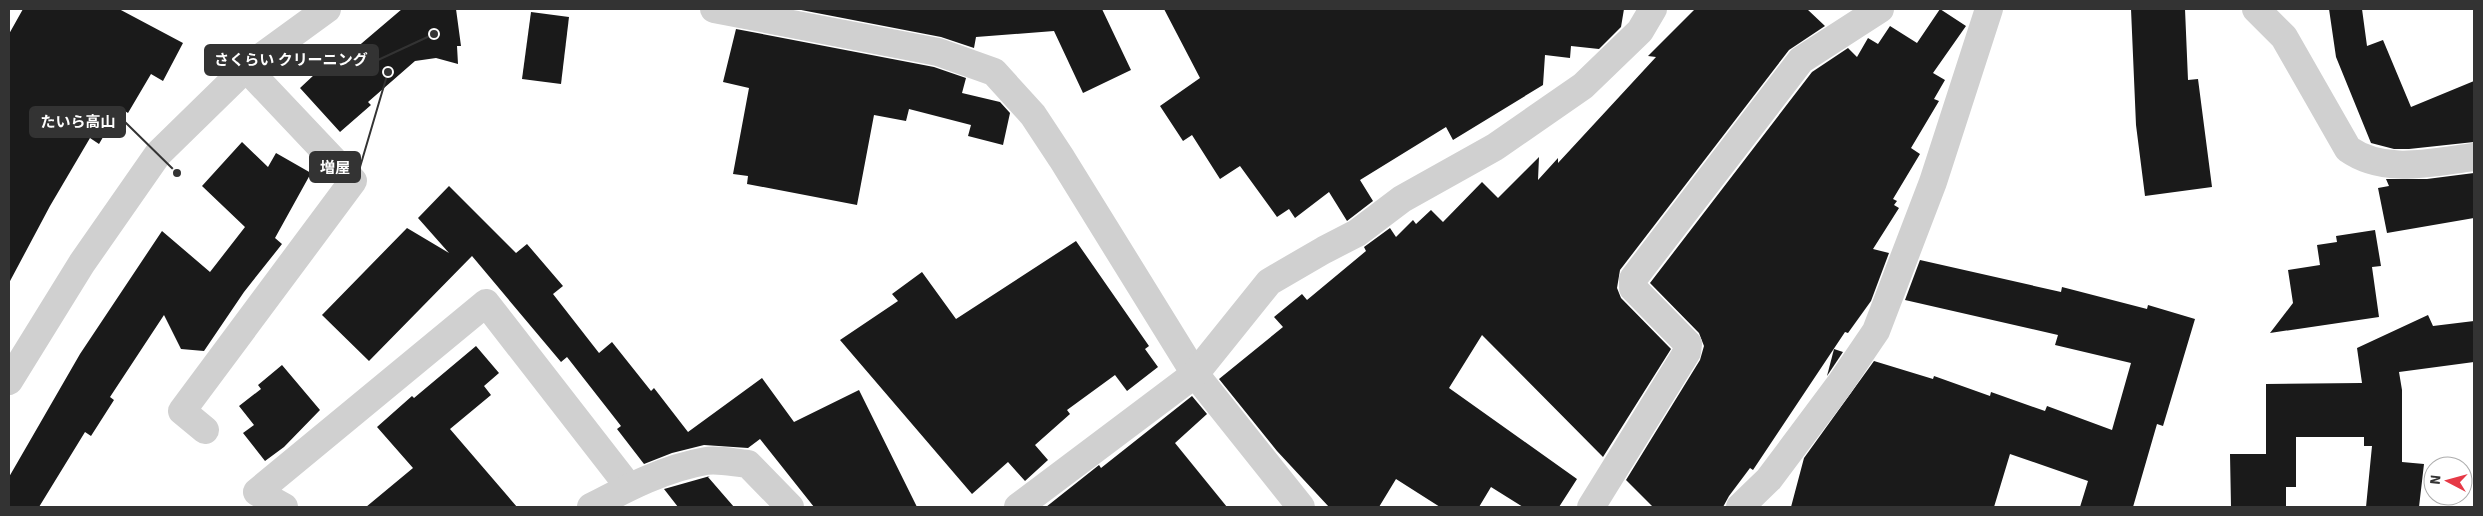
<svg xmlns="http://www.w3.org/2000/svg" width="2483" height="516" font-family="Signika,'Noto Sans JP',sans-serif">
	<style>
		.building { fill: #1a1a1a }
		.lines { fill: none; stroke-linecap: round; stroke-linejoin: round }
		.minor { stroke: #d0d0d0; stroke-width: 28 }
		.leader { fill: none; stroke: #333; stroke-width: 2 }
		.callout-dot { fill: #333; stroke: #fff; stroke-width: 2 }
		.callout { fill: #333; stroke: #333; stroke-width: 2 }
		.callout-label { font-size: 15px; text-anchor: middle; font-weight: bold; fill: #fff }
	</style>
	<rect width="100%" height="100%" fill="#fff"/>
	<!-- building -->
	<g class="building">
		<polygon points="23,9 119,9 183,43 163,81 151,74 128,113 120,108 99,144 90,138 50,206 9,283 9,34"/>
		<polygon points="402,9 456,9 461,46 457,46 458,64 436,58 415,61 368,102 371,105 340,132 300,88 330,60 335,66"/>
		<polygon points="796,9 1102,9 1131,70 1083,93 1054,31 976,37 974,48 941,37"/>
		<polygon points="1164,9 1624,9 1621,27 1599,49 1571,46 1570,58 1545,55 1543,85 1453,140 1446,127 1360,180 1373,201 1347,221 1329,192 1295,218 1289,209 1277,217 1240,166 1220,179 1192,135 1183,141 1160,106 1200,78"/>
		<polygon points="1695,9 1807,9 1825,26 1789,50 1620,270 1617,288 1621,298 1671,349 1603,457 1482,335 1449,388 1577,479 1559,507 1523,507 1491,487 1479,507 1440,507 1396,479 1379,507 1329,507 1277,451 1219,379 1283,327 1274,317 1302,294 1307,300 1366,251 1364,247 1390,228 1396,237 1413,220 1416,224 1431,210 1443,222 1482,182 1498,198 1539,157 1538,180 1558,158 1558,163 1656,57 1648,56"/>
		<polygon points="1940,9 1966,26 1933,73 1945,80 1934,99 1939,101 1911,148 1920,154 1893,199 1897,201 1894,205 1899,208 1873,249 1889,253 1871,301 1848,333 1845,332 1753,470 1750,468 1729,496 1723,507 1653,507 1626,480 1700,360 1704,346 1699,333 1650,283 1812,72 1848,48 1857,57 1868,38 1878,44 1890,26 1917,43"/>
		<polygon points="2131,9 2185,9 2188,80 2198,79 2212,187 2145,196 2136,125"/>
		<polygon points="2329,9 2362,9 2367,46 2383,40 2411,107 2474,81 2474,142 2409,149 2394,149 2371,143 2336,57"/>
		<polygon points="531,12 569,17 561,84 522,79"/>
		<polygon points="736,29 934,67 966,78 962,93 1000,102 1010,113 1003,145 968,136 971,125 909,109 906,121 874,115 857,205 747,184 748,176 733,174 749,88 723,82"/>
		<polygon points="242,142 268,167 276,153 311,173 275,238 282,244 244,292 204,351 181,349 164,315 110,397 114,400 91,436 85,432 39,507 9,507 9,477 80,354 162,231 210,272 245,227 202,186"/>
		<polygon points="2474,173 2474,218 2387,233 2378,188 2389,186 2386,179 2427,179"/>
		<polygon points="449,186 516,253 527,244 563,286 553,294 599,353 612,342 651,391 654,388 688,432 762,378 794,422 859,390 917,507 814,507 760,439 748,448 704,445 672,453 644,464 617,429 621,426 567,357 561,362 472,256 369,361 322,315 407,228 449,253 418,218"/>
		<polygon points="2375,230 2381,266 2372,267 2379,317 2270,333 2293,303 2288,270 2320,265 2317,245 2337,242 2336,236"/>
		<polygon points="1076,241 1149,346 1145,349 1158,367 1127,391 1115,375 1067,410 1070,414 1035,445 1048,460 1025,481 1008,462 972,494 840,340 898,301 892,294 922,272 956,319"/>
		<polygon points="1920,260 2061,292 2062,287 2147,309 2148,305 2195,319 2163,426 2157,424 2133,507 2080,507 2088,481 2010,454 1994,507 1791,507 1804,458 1874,361 1933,379 1934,376 1990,396 1991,392 2045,411 2047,406 2112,430 2131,363 2055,345 2058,335 1905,300"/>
		<polygon points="2428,315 2433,326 2474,321 2474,362 2399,372 2402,390 2402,462 2424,464 2419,507 2366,507 2372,446 2364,446 2364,437 2296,437 2296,487 2286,487 2286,507 2231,507 2230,454 2266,454 2266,384 2362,383 2357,348"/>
		<polygon points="476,346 499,373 484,386 491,395 450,429 517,507 366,507 413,468 377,427 412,396 414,398"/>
		<polygon points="1834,349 1843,352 1827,376"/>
		<polygon points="282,365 320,410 284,447 265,461 243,433 254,425 239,406 261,389 258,385"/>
		<polygon points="1192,396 1207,414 1175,443 1227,507 1046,507 1099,465 1101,468"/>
		<polygon points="710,476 708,477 734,507 678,507 664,489"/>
	</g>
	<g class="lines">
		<!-- minor -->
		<g class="minor">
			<polyline points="714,9 938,52 994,72 1033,115 1062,159 1195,374 1301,507"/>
			<path d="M2256,9L2284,37L2348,149C2385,175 2432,162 2474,157"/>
			<polyline points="9,381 82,263 158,154 246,68 327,9"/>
			<polyline points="205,430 182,411 353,181 246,68"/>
			<polyline points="284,507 257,492 486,303 629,487"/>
			<path d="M591,507C627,488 665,468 706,461C719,459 735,463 748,464L790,507"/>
			<polyline points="1018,507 1195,374 1269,282 1324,250 1357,233 1402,199 1495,147 1583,86 1640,31 1653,9"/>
			<polyline points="1591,507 1687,352 1688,344 1633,288 1633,279 1801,60 1880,9"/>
			<polyline points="1740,507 1769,479 1840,384 1876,331 1933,182 1989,9"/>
		</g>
	</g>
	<!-- callouts -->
	<path class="leader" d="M434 34L378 60M177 173L125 122M388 72L360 167"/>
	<g class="callout-dot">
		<circle cx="434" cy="34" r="5"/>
		<circle cx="177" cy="173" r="5"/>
		<circle cx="388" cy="72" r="5"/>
	</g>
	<g class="callout">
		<rect x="205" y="45" width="173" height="30" rx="5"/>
		<rect x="30" y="107" width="95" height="30" rx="5"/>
		<rect x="310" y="152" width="50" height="30" rx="5"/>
	</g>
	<g class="callout-label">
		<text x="291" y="65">さくらい クリーニング</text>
		<text x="78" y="127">たいら高山</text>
		<text x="335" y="173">増屋</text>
	</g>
	<!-- border -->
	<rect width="2483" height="516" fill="none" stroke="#333333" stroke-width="20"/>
	<!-- north arrow -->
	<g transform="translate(2448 481) rotate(276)"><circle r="24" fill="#ffffff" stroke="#adadad"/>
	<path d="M0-4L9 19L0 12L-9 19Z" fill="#e63946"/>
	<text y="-8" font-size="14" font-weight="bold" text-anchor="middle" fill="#333333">N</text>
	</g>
</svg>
